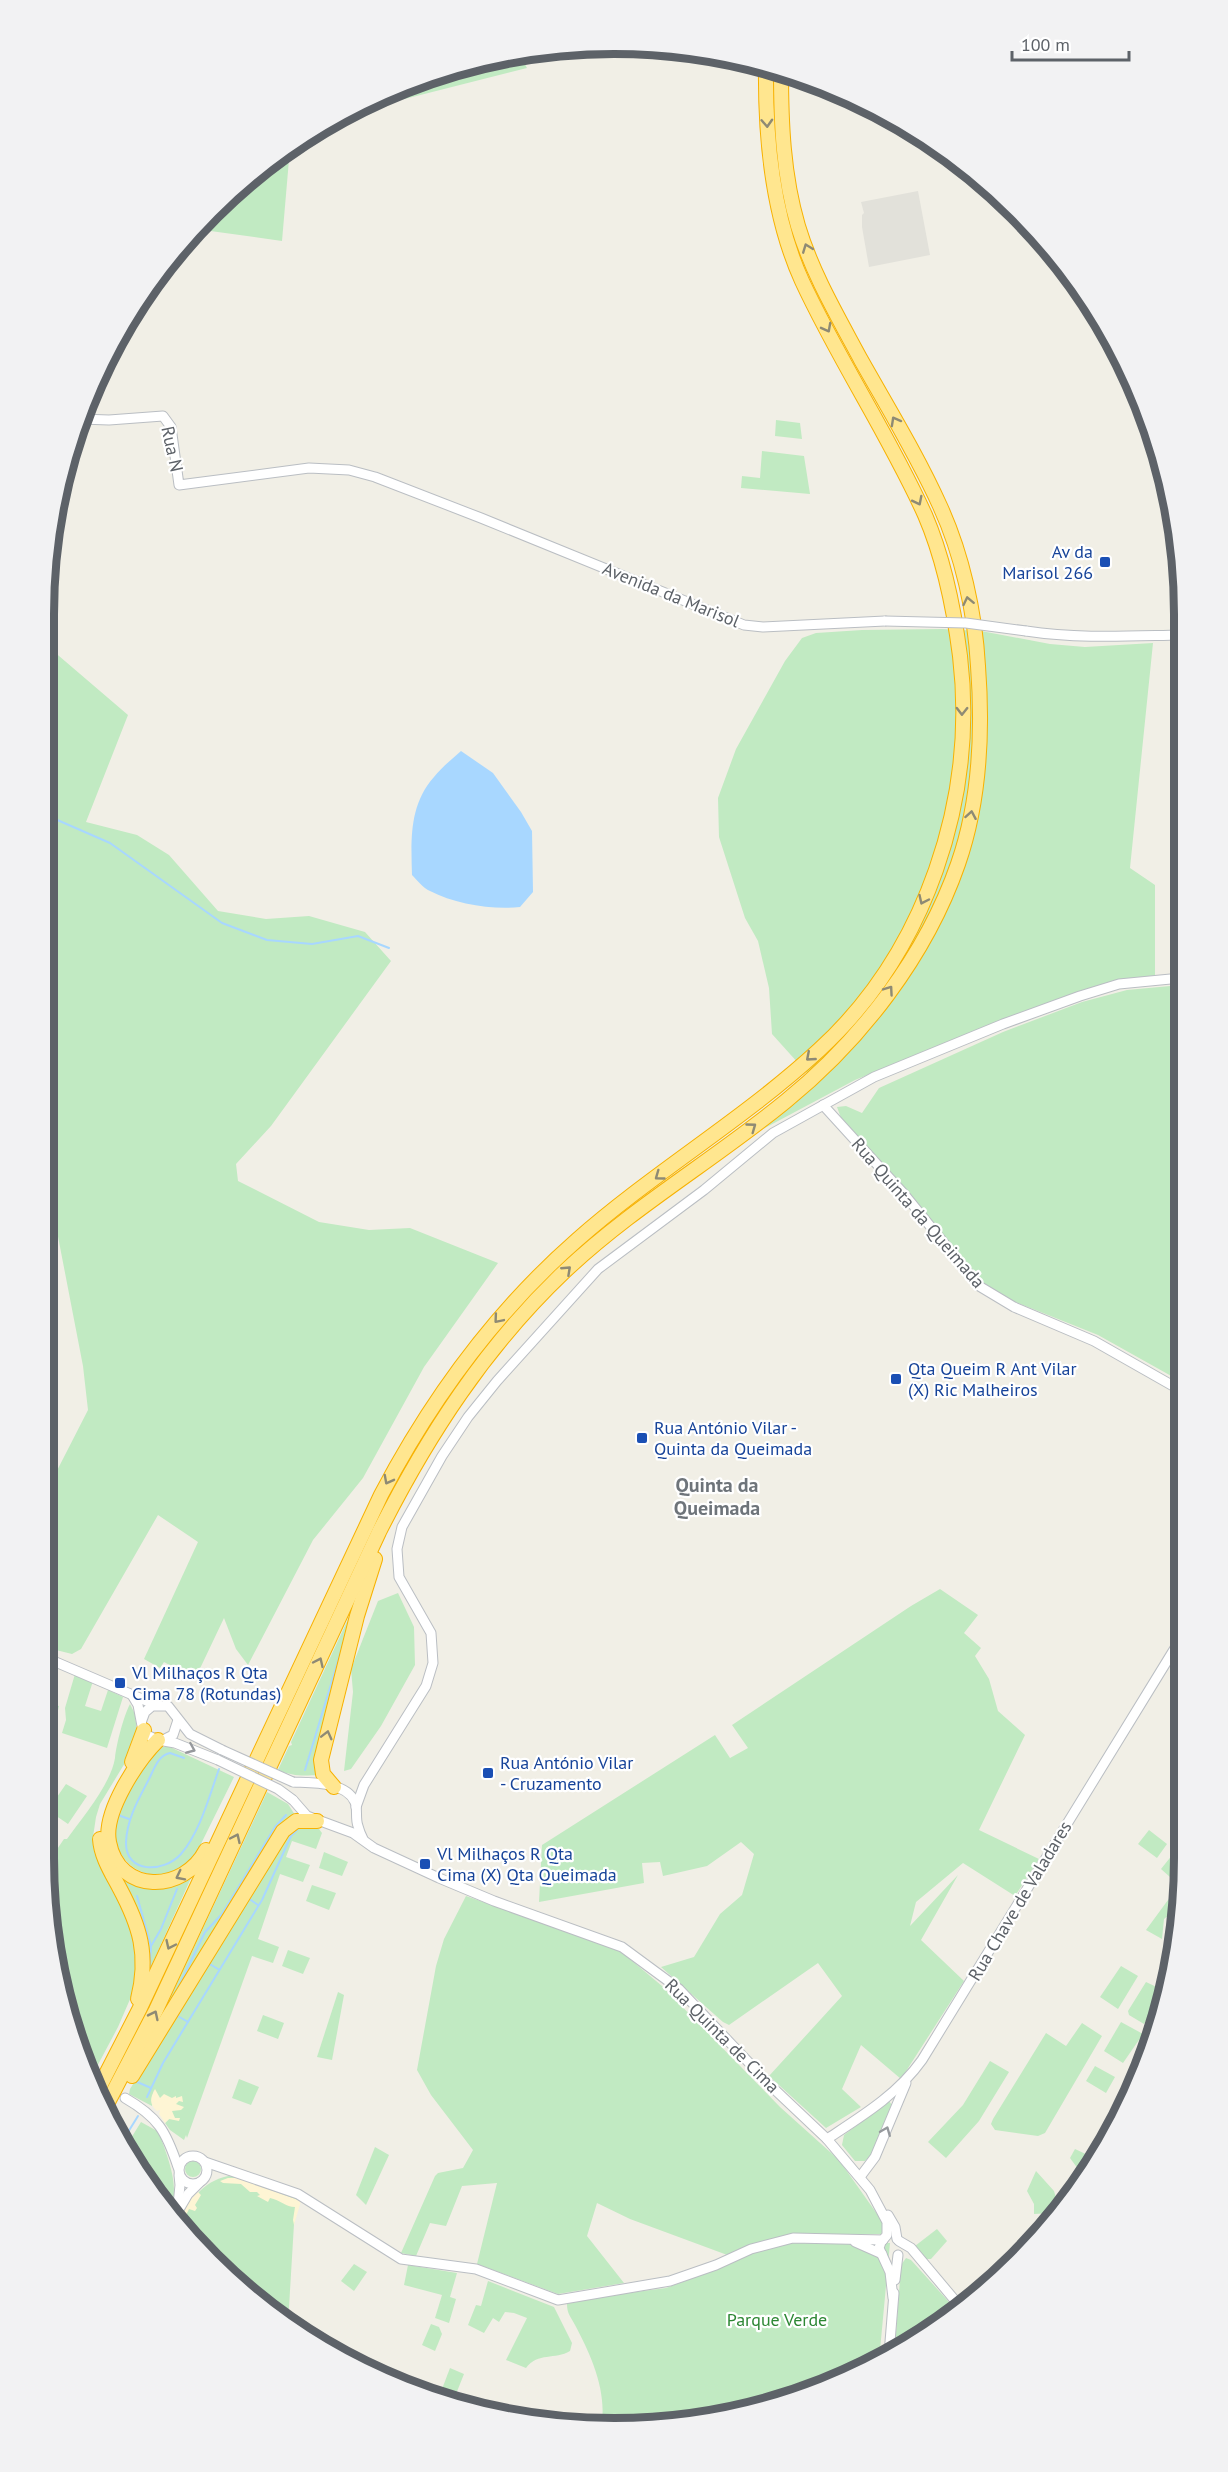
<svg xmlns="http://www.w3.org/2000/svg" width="1228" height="2472" font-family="'PT Sans',sans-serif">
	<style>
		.industrial { fill: #e2e1da }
		.green { fill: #c1eac2 }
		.sand { fill: #fef5d4 }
		.water { fill: #a8d7ff }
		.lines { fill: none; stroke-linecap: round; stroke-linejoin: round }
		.stream { stroke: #a8d7ff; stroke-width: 2 }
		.tertiary-casing { stroke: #babec3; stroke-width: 11 }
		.motorway-casing { stroke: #f7b100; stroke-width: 16 }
		.tertiary { stroke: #fff; stroke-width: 9 }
		.motorway { stroke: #ffe68f; stroke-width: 14 }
		.tertiary-bridge-casing { stroke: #babec3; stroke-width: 11; stroke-linecap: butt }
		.tertiary-bridge { stroke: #fff; stroke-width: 9 }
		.oneway { stroke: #8e8a74 }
		.oneway2 { stroke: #96999d }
		.transit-dot { fill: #1a4fb4; stroke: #fff; stroke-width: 2 }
		.labels { text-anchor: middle; stroke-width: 4.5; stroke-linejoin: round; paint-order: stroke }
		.street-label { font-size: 18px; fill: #5d6268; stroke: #fff }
		.transit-label { font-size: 18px; fill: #164399; stroke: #fff; text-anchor: start }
		.park-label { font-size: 18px; fill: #2d8734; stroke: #fff }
		.neighbourhood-label { font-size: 20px; font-weight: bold; fill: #6e747a; stroke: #fff }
		.rim { fill: none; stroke: #5d6268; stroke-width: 8 }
	</style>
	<rect width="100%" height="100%" fill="#f1efe6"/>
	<!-- industrial -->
	<polygon class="industrial" points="918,191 930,255 869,267 862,227 862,215 864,213 861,202"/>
	<!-- green -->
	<g class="green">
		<polygon points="519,53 527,68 377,106 366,103 430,74"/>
		<polygon points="290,148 282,241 196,229 238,185"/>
		<polygon points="776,420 800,423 802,439 775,436"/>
		<polygon points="762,451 804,456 810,494 741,488 742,476 760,478"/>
		<polygon points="942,629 981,631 1050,644 1085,647 1153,643 1130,868 1155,885 1155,977 1015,1016 855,1080 763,1129 817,1084 772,1034 769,988 758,941 745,918 719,837 718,798 736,749 785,661 802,638 816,633 862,630"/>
		<polygon points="45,644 128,715 86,822 137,835 169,855 218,911 266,919 309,916 365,932 391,961 271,1126 236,1164 238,1181 319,1222 369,1230 410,1228 498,1263 424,1367 363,1478 313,1540 248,1665 236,1649 224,1618 195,1679 164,1662 160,1668 144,1659 198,1542 158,1515 81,1649 72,1654 44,1647 44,1496 88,1410 83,1366 55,1221 44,1208"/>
		<polygon points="1181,985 1182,1382 1098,1335 998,1295 974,1276 841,1118 837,1107 846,1106 862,1113 879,1088 1003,1032 1082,1002 1127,990"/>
		<polygon points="940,1589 978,1615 964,1633 981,1648 975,1656 989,1679 998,1711 1025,1735 979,1830 1039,1859 1015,1896 963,1863 916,1902 910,1926 958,1875 921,1940 964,1981 901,2079 861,2045 842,2089 861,2107 826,2128 769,2076 842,1996 818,1963 729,2025 723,2022 661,1967 694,1957 720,1914 742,1895 754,1854 741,1842 707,1866 663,1876 660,1862 642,1863 644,1883 539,1902 542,1845 715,1735 730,1758 748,1748 732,1725 911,1606"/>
		<polygon points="398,1593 414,1627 415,1665 381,1726 351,1769 344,1771 353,1692 351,1669 378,1601"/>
		<path d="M355,1604L318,1775C302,1776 292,1776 278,1770L289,1746L292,1745L291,1742Z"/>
		<polygon points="75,1674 93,1681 85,1706 101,1711 108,1690 123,1697 107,1748 62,1733 66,1720 65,1708"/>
		<polygon points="44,1703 59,1706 55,1723 44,1720"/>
		<path d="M130,1704L135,1714L137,1732L134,1748L100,1804L96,1817L93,1837L96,1853L128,1918L138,1953L134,1990L118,2027L93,2074L74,2042L45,1867L64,1839H67C82,1818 111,1784 115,1758C116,1745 124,1715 130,1704Z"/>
		<path d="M159,1747H170L234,1777L195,1856C189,1862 182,1869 173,1872C141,1884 110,1857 116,1824C120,1796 142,1769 159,1747Z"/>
		<polygon points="66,1784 87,1796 68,1824 49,1811 44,1818 44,1807 48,1810"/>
		<polygon points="267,1792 288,1804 295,1815 158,2024"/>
		<polygon points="310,1825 319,1829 322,1833 316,1849 292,1841 286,1857 310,1865 303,1882 280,1874 258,1939 279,1947 273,1963 252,1956 187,2138 186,2135 184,2140 170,2130 165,2123 169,2119 154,2090 152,2106 129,2094 130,2089 291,1829"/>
		<polygon points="44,1827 58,1836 44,1859"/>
		<polygon points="1149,1830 1167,1844 1157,1858 1138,1844"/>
		<polygon points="324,1852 348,1862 342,1876 319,1868"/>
		<polygon points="1183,1853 1183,1895 1180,1913 1171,1913 1164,1919 1162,1939 1146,1930 1179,1885 1161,1869 1173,1854"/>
		<path d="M118,1870C147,1885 161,1896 192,1876L147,1975Z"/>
		<polygon points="312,1885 336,1893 329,1910 306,1901"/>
		<polygon points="466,1896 618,1949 662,1986 780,2107 839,2160 882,2221 883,2230 881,2234 791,2235 730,2256 630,2219 597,2203 587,2236 624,2283 558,2294 477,2264 497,2183 462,2186 446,2226 430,2223 416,2256 401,2253 435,2176 438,2173 463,2168 473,2150 431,2095 417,2070 436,1966 444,1939"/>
		<polygon points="288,1950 310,1958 303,1974 282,1966"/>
		<polygon points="1121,1966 1138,1976 1118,2009 1100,1997"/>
		<polygon points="1169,1980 1167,1996 1162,1993 1144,2024 1129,2015 1128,2011 1146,1982 1163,1990"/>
		<polygon points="338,1992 344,1995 332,2060 317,2057"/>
		<polygon points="263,2015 284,2023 278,2039 257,2031"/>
		<polygon points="1121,2022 1143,2034 1123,2063 1104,2051"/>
		<polygon points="1082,2023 1102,2036 1045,2133 1038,2136 995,2130 991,2124 993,2119 1046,2033 1066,2046"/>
		<polygon points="990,2061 1009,2072 979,2121 946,2158 928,2142 963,2105"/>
		<polygon points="1095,2066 1115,2077 1106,2093 1086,2081"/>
		<polygon points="239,2079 259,2087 251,2105 232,2098"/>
		<polygon points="889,2101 892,2105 871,2155 865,2161 855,2161 842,2145 844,2135"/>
		<path d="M141,2122L159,2132C167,2157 182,2188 169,2213L162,2206L128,2143Z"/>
		<polygon points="375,2147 389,2155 366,2205 356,2195"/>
		<polygon points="1075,2149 1092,2157 1081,2173 1070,2158"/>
		<circle cx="193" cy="2169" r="8"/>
		<polygon points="1036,2171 1054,2191 1058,2205 1052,2213 1034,2214 1034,2204 1027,2191"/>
		<path d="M233,2175L291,2194L300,2200L294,2224L288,2324L179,2222C191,2198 205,2179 233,2175Z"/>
		<polygon points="937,2229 947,2241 931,2259 926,2259 915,2246"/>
		<path d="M794,2241L890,2243L879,2361L867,2370L689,2424L602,2421C606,2388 590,2353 575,2325C571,2317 567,2314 567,2304L574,2300L666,2288L720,2268L751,2251Z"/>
		<polygon points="906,2258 911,2260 949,2302 949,2310 898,2347 895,2347 901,2265"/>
		<polygon points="354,2264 367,2272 354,2291 341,2281"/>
		<polygon points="408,2265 457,2273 450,2297 456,2299 449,2323 435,2318 442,2295 404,2285"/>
		<path d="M488,2281L554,2307L572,2343L570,2351C555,2360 538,2352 526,2368L506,2360L527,2318L514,2313L505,2312L499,2322L493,2318L484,2333L468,2325L476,2305L481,2306Z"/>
		<polygon points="431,2324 439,2327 442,2334 435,2351 422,2345"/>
		<polygon points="450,2368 464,2374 456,2394 442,2389"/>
	</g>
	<!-- sand -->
	<g class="sand">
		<path d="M155,2089L160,2098L164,2094L172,2098L176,2096V2098L182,2096L183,2102L179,2101L176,2104L184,2107L181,2110L172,2111L175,2118H180L179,2121L169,2119L165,2123L159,2114L160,2110L157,2111C149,2104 150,2098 155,2089Z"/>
		<path d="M228,2178H237L301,2201L294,2225L293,2220L295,2207C286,2207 280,2200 270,2198L268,2202L257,2196L260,2195L257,2192H250L241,2184L223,2183L220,2181Z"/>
		<polygon points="198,2192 201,2195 195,2205 197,2208 195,2211 189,2209 186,2215 183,2214 189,2201"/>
	</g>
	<!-- water -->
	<path class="water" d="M461,751L493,773L521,812L532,831L533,892L520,907C492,910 455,904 430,891C423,888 417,880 412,875C411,840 409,805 434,777C442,767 452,759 461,751Z"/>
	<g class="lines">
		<!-- stream -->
		<g class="stream">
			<polyline points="45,771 57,775 55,819 110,843 222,923 267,940 312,944 358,936 389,948"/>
			<path d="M184,1758L170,1753C157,1756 154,1770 148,1781C138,1800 127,1819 126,1842C125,1874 164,1873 181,1854C200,1832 209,1797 219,1769"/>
			<polyline points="305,1770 345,1638"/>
			<polyline points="118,1815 129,1819"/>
			<polyline points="137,1896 151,1946 150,1965"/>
			<polyline points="248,1898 258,1905"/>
			<polyline points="151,1946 161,1929 177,1889"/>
			<polyline points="208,1963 218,1969"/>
			<polyline points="177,1990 205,1932 222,1914 275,1827 286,1815"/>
			<polyline points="176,2015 188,2022"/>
			<polyline points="135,2081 151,2088"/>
			<polyline points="147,2097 163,2063 262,1900 291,1836 297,1830"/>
			<polyline points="125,2137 138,2116"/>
		</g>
		<defs>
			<g id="tertiary">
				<polyline points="81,419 109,420 163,416 171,427 179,485 309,468 349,470 375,477 481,518 744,625 763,627 885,621"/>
				<path d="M1026,631C1078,639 1128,636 1180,635"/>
				<polyline points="823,1105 904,1194 979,1286 1014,1307 1094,1341 1182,1391"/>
				<polyline points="44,1657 156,1705"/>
				<polyline points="132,1695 138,1705 142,1726 147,1735 158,1740 175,1743 218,1760"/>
				<polyline points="142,1720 145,1712 152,1706 168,1706 190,1734 222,1750"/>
				<polyline points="163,1740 173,1735 178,1720"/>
				<path d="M293,1782C310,1783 346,1781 355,1802C358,1809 355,1818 358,1826C359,1830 361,1835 363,1839"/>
				<polyline points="293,1800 307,1816 353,1833 374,1848 439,1878 494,1901 622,1947 679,1989 772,2087 827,2139 870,2190 887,2222 887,2235 881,2242 879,2248 890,2272 893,2298"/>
				<polyline points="356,1807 364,1785 426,1686 433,1663 431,1633 399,1577 397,1549 402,1527 442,1456 468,1417 497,1381 598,1269 704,1190 773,1133 874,1077 1003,1024 1080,996 1119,984 1181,978"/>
				<path d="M125,2098C158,2117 166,2131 178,2167"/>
				<path d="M827,2139C862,2116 897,2095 922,2060L1183,1635"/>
				<circle cx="193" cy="2170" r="14"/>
				<polyline points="205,2162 298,2194 401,2259 476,2269 558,2300 670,2281 716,2265 751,2249 793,2238 883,2240"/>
				<polyline points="860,2177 875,2157 906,2083"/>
				<polyline points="178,2205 180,2185 179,2175"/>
				<polyline points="888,2215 895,2227 897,2239"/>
				<polyline points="174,2218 188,2194 199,2183"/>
				<polyline points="899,2241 911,2248 958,2304"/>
				<polyline points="855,2242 882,2254"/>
				<polyline points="895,2280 898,2255"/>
				<polyline points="889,2354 894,2293"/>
			</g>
			<g id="motorway">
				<path d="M158,1740C137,1761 103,1812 109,1842C119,1895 184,1893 206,1850"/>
				<polyline points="132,1762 144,1730"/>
				<polyline points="334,1787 323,1774 321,1760 357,1616 375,1559"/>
				<path d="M100,1839C101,1856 111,1872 119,1887C140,1926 149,1955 138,1999"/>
				<polyline points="132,2076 283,1831 296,1821 317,1821"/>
				<path d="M99,2088L140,2008L381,1495C432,1398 495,1312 577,1240C654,1172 743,1120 819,1050C926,952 977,799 960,656C954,609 944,559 925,515C889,435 839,361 802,281C772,215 765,137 766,65"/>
				<path d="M107,2104L156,2010L379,1532C428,1435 485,1347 565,1271C633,1207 714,1160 786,1101C861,1040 926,956 958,864C980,801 983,732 978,666C975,612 962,554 940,506C917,455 888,408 861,360C838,317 812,273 798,226C783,175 781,123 781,70"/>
			</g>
		</defs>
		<!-- tertiary casing -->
		<use href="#tertiary" class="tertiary-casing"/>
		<!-- motorway casing -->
		<use href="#motorway" class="motorway-casing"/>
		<!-- tertiary -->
		<use href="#tertiary" class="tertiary"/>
		<!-- motorway -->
		<use href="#motorway" class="motorway"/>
		<defs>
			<g id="tertiary-bridge">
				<polyline points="885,621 966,623 1026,631"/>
				<polyline points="222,1750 293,1782"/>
				<polyline points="218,1760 278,1789 293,1800"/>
			</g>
		</defs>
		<!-- tertiary-bridge casing -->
		<use href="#tertiary-bridge" class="tertiary-bridge-casing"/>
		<!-- tertiary-bridge -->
		<use href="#tertiary-bridge" class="tertiary-bridge"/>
	</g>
	<!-- one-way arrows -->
	<defs><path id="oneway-chevron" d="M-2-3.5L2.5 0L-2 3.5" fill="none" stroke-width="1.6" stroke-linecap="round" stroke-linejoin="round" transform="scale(1.5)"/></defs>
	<g class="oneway">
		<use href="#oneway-chevron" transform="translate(767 123) rotate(87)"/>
		<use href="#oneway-chevron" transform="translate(807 248) rotate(-111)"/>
		<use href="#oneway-chevron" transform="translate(827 328) rotate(62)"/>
		<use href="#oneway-chevron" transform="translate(895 421) rotate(-119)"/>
		<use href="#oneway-chevron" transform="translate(918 501) rotate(63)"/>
		<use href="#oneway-chevron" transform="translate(968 601) rotate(-102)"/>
		<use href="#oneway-chevron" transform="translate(962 711) rotate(91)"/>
		<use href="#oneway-chevron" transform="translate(971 815) rotate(-80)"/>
		<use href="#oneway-chevron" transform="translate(923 900) rotate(115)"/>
		<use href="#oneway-chevron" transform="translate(889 990) rotate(-55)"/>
		<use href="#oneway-chevron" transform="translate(810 1057) rotate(139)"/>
		<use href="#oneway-chevron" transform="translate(752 1127) rotate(-36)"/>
		<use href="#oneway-chevron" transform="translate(659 1176) rotate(144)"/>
		<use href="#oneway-chevron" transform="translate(567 1270) rotate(-43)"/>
		<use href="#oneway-chevron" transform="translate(498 1319) rotate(130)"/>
		<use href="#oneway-chevron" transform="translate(388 1480) rotate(118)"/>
		<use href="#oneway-chevron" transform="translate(319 1662) rotate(-65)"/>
		<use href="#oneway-chevron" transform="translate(327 1735) rotate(-76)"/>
		<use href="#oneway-chevron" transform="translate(236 1838) rotate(-65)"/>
		<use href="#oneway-chevron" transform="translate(180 1876) rotate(153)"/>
		<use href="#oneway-chevron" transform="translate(170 1945) rotate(115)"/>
		<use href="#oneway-chevron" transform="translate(154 2015) rotate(-64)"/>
	</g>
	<g class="oneway2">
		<use href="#oneway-chevron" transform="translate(191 1749) rotate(23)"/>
		<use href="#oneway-chevron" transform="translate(886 2131) rotate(-68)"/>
	</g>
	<!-- markers -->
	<g class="transit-dot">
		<rect x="1099" y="556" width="12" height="12" rx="3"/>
		<rect x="890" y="1373" width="12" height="12" rx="3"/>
		<rect x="636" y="1432" width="12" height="12" rx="3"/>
		<rect x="114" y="1677" width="12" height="12" rx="3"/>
		<rect x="482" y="1767" width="12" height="12" rx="3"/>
		<rect x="419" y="1858" width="12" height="12" rx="3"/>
	</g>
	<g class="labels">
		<!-- street labels -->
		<g class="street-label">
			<text transform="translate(172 449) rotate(78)" y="6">Rua N</text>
			<text transform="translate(671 595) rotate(22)" y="6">Avenida da Marisol</text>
			<text transform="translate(918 1213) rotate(49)" y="6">Rua Quinta da Queimada</text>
			<text transform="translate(1020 1901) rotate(-59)" y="6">Rua Chave de Valadares</text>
			<text transform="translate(722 2036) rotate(45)" y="6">Rua Quinta de Cima</text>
		</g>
		<!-- transit labels -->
		<g class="transit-label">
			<text x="1093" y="558" text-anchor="end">Av da<tspan x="1093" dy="21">Marisol 266</tspan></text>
			<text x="908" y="1375">Qta Queim R Ant Vilar<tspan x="908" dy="21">(X) Ric Malheiros</tspan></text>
			<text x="654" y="1434">Rua António Vilar -<tspan x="654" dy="21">Quinta da Queimada</tspan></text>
			<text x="132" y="1679">Vl Milhaços R Qta<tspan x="132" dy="21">Cima 78 (Rotundas)</tspan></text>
			<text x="500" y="1769">Rua António Vilar<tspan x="500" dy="21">- Cruzamento</tspan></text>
			<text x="437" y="1860">Vl Milhaços R Qta<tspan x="437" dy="21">Cima (X) Qta Queimada</tspan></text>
		</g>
		<!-- park labels -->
		<g class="park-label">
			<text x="777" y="2326">Parque Verde</text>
		</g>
		<!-- neighbourhood labels -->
		<g class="neighbourhood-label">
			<text x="717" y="1492">Quinta da<tspan x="717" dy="23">Queimada</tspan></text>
		</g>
	</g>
	<!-- crop -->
	<path d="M0 0H1228V2472H0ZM614 54H614A560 560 0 0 1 1174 614V1858A560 560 0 0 1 614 2418H614A560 560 0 0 1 54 1858V614A560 560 0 0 1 614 54Z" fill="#f2f2f3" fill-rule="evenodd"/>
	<path class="rim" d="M614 54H614A560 560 0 0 1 1174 614V1858A560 560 0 0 1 614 2418H614A560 560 0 0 1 54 1858V614A560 560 0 0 1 614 54Z"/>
	<!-- scale -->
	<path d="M1012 51v9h117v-9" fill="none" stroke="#5d6268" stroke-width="3"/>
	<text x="1021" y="51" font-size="18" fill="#5d6268" stroke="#ffffff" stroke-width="4.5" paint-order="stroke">100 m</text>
</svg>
